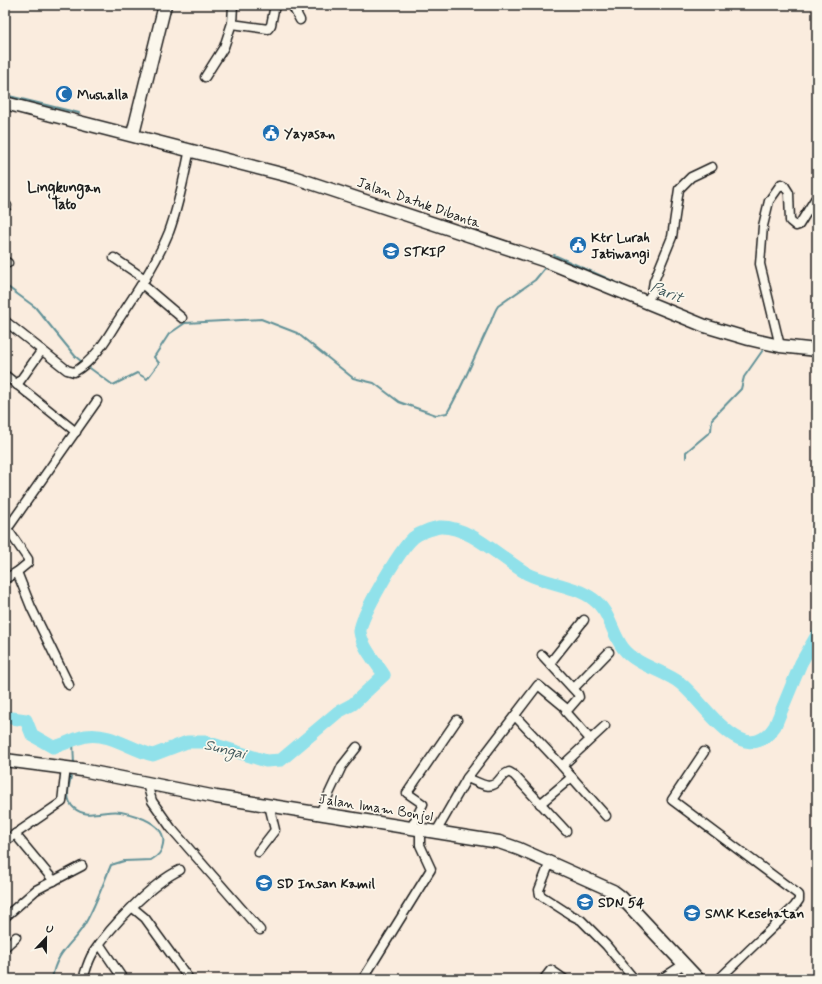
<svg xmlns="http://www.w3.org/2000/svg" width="822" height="984" font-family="Mynerve,sans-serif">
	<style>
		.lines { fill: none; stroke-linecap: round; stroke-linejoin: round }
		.stream { stroke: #629298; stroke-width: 2 }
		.river { stroke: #90e1ea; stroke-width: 13 }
		.street-casing { stroke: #1c1c1c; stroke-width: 11 }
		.secondary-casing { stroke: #1c1c1c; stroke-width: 15 }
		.street { stroke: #fbf7ec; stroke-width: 8 }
		.secondary { stroke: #fbf7ec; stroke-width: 12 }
		.labels { text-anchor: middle; stroke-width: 3.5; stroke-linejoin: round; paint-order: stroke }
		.poi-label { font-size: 14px; font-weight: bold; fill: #1c1c1c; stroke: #fbf7ec; text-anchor: start }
		.street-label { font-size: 14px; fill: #1c1c1c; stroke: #fbf7ec }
		.neighbourhood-label { font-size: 15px; font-weight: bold; fill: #1c1c1c; stroke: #fbf7ec }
		.water-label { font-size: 15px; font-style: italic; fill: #3f575a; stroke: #fbf7ec }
	</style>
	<rect width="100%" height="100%" fill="#faecde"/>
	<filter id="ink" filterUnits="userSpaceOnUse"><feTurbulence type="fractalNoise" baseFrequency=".025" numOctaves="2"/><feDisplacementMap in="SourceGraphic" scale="8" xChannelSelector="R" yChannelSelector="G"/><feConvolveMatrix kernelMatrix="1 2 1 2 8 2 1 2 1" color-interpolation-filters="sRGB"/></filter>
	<g filter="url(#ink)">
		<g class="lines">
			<!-- stream -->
			<g class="stream">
				<polyline points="5,95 79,113"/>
				<polyline points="554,255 622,285"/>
				<polyline points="5,285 35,307 75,356 82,362"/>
				<polyline points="810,355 817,356"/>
				<path d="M87,366L113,385L137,373L147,379L159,363L154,357L169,334L185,323L261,319L297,333L353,378L374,383L399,402L436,415L447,413C463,386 474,357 488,328C492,321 493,313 498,306L535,280L544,269L548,267"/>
				<polyline points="686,458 686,452 711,431 712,419 741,389 744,377 765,347"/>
				<polyline points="73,741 74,765"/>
				<path d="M52,979C56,950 75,943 86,922C96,904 103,884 111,865L124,861L151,860C158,856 162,852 163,844C167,824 136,815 121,812C106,809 87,820 74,808C64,799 69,785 72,773"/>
			</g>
			<!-- river -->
			<path class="river" d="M5,717L26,720L32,735L53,747C64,745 75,738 86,736C110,732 131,750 153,755L187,742H206L266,761L281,760L338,712L353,704L384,675C376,662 362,647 360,632C359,618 400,550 412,539C416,534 433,528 440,527C471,526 501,559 528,574C548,584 574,585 593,599C610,611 611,632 623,648C637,666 663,670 680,683C705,702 744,773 775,726L801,663L817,635"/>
			<defs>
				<g id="street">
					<polyline points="233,5 232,24 268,29 271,25 275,5"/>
					<polyline points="292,5 300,20"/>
					<polyline points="205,77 224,47 232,23"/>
					<polyline points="5,205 7,206"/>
					<polyline points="114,258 145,279"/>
					<polyline points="5,261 8,263"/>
					<polyline points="142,284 182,318"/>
					<polyline points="646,302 652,293 654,281 672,237 679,189 691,177 712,167"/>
					<path d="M5,321L67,370L74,372C94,361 106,340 117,322C136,293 156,264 169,232C179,205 184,177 190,149"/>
					<polyline points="780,346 760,264 763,226 769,201 781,184 784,185 789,193 790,221 796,226 799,225 817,196"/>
					<polyline points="5,375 76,432"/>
					<polyline points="17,385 42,350"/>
					<polyline points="5,527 10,525 97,401"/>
					<polyline points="6,527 28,559 28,563 17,572 31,607 69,685"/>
					<polyline points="5,579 17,572"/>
					<polyline points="542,655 578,694 579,697 566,712 590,739"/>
					<polyline points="550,663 584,620"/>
					<polyline points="574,688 609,652"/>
					<polyline points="515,716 562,766 606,816"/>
					<polyline points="704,752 672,800 799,895 799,900 794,907 719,979"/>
					<polyline points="562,766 605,726"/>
					<polyline points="467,778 538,685 567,709"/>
					<polyline points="147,784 152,801 171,828 260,930"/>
					<polyline points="540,804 572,777"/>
					<polyline points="320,813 342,766 357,747"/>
					<polyline points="411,828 423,804 407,793 457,720"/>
					<path d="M436,832L467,778C479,782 490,792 499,780C502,776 504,774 509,772L514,775L566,831"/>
					<polyline points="15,834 54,881"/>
					<polyline points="5,841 62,802 66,767"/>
					<polyline points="258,852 275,830 269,805"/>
					<polyline points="550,862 539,890 540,895 571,915 581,920 606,945 634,979"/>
					<polyline points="133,908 145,918 189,979"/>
					<polyline points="5,917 36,890 82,866"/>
					<polyline points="100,945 123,979"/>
					<polyline points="5,947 16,937"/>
					<path d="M83,979C86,970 88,961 93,953C110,927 152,883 180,870"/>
					<polyline points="363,979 431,869 420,845 420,829"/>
					<polyline points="544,979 551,970 564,979"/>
					<polyline points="661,979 684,964"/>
				</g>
				<g id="secondary">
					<polyline points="5,103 293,177 546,261 705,326 749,339 780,346 817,350"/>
					<polyline points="133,134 165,5"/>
					<polyline points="5,760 82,770 216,797 499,842 519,849 613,891 621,897 698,979"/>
				</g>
			</defs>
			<!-- street casing -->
			<use href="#street" class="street-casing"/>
			<!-- secondary casing -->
			<use href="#secondary" class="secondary-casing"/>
			<!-- street -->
			<use href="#street" class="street"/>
			<!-- secondary -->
			<use href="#secondary" class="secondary"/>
		</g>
	</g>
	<!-- icons -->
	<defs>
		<symbol id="mosque-disc" viewBox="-11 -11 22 22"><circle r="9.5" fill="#1f6fb2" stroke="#fbf7ec"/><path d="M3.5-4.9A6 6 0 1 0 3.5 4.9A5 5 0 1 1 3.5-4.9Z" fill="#fff"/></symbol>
		<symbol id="civic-disc" viewBox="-11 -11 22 22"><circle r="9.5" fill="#1f6fb2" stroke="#fbf7ec"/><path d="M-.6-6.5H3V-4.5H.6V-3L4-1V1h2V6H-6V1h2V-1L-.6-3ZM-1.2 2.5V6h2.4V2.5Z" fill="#fff"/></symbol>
		<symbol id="university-disc" viewBox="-11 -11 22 22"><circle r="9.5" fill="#1f6fb2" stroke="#fbf7ec"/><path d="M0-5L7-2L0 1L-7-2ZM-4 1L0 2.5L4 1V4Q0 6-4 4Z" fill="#fff"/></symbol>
		<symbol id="school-disc" viewBox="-11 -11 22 22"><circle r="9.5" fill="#1f6fb2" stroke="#fbf7ec"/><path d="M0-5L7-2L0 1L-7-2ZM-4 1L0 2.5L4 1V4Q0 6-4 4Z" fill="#fff"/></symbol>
	</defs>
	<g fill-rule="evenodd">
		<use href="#mosque-disc" x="54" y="84" width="20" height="20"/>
		<use href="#civic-disc" x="261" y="123" width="20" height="20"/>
		<use href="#civic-disc" x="568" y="235" width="20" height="20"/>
		<use href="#university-disc" x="381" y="241" width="20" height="20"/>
		<use href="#school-disc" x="254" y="873" width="20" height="20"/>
		<use href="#school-disc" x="575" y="892" width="20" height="20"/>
		<use href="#school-disc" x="682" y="903" width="20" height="20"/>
	</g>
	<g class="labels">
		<!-- poi labels -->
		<g class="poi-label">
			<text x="77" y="99">Mushalla</text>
			<text x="284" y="138">Yayasan</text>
			<text x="591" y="242">Ktr Lurah<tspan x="591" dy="16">Jatiwangi</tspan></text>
			<text x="404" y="256">STKIP</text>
			<text x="277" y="888">SD Insan Kamil</text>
			<text x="598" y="907">SDN 54</text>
			<text x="705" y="918">SMK Kesehatan</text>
		</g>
		<!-- street labels -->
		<g class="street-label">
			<text transform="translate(419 202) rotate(19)" y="5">Jalan Datuk Dibanta</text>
			<text transform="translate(376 807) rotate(9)" y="5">Jalan Imam Bonjol</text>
		</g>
		<!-- neighbourhood labels -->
		<g class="neighbourhood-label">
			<text x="64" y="192">Lingkungan<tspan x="64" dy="17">Tato</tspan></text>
		</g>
		<!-- water labels -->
		<g class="water-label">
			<text transform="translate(667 292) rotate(23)" y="5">Parit</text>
			<text transform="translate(225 749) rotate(14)" y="5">Sungai</text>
		</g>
	</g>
	<!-- margin -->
	<rect width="822" height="984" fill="none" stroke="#fbf7ec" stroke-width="20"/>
	<rect x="10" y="10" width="802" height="964" fill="none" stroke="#1c1c1c" stroke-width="1.5" filter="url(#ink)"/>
	<!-- north arrow -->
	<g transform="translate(46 938) rotate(22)" stroke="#fbf7ec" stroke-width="3" paint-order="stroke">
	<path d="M0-3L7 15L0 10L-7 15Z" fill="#1c1c1c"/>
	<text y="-6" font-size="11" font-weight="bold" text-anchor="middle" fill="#1c1c1c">U</text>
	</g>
</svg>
